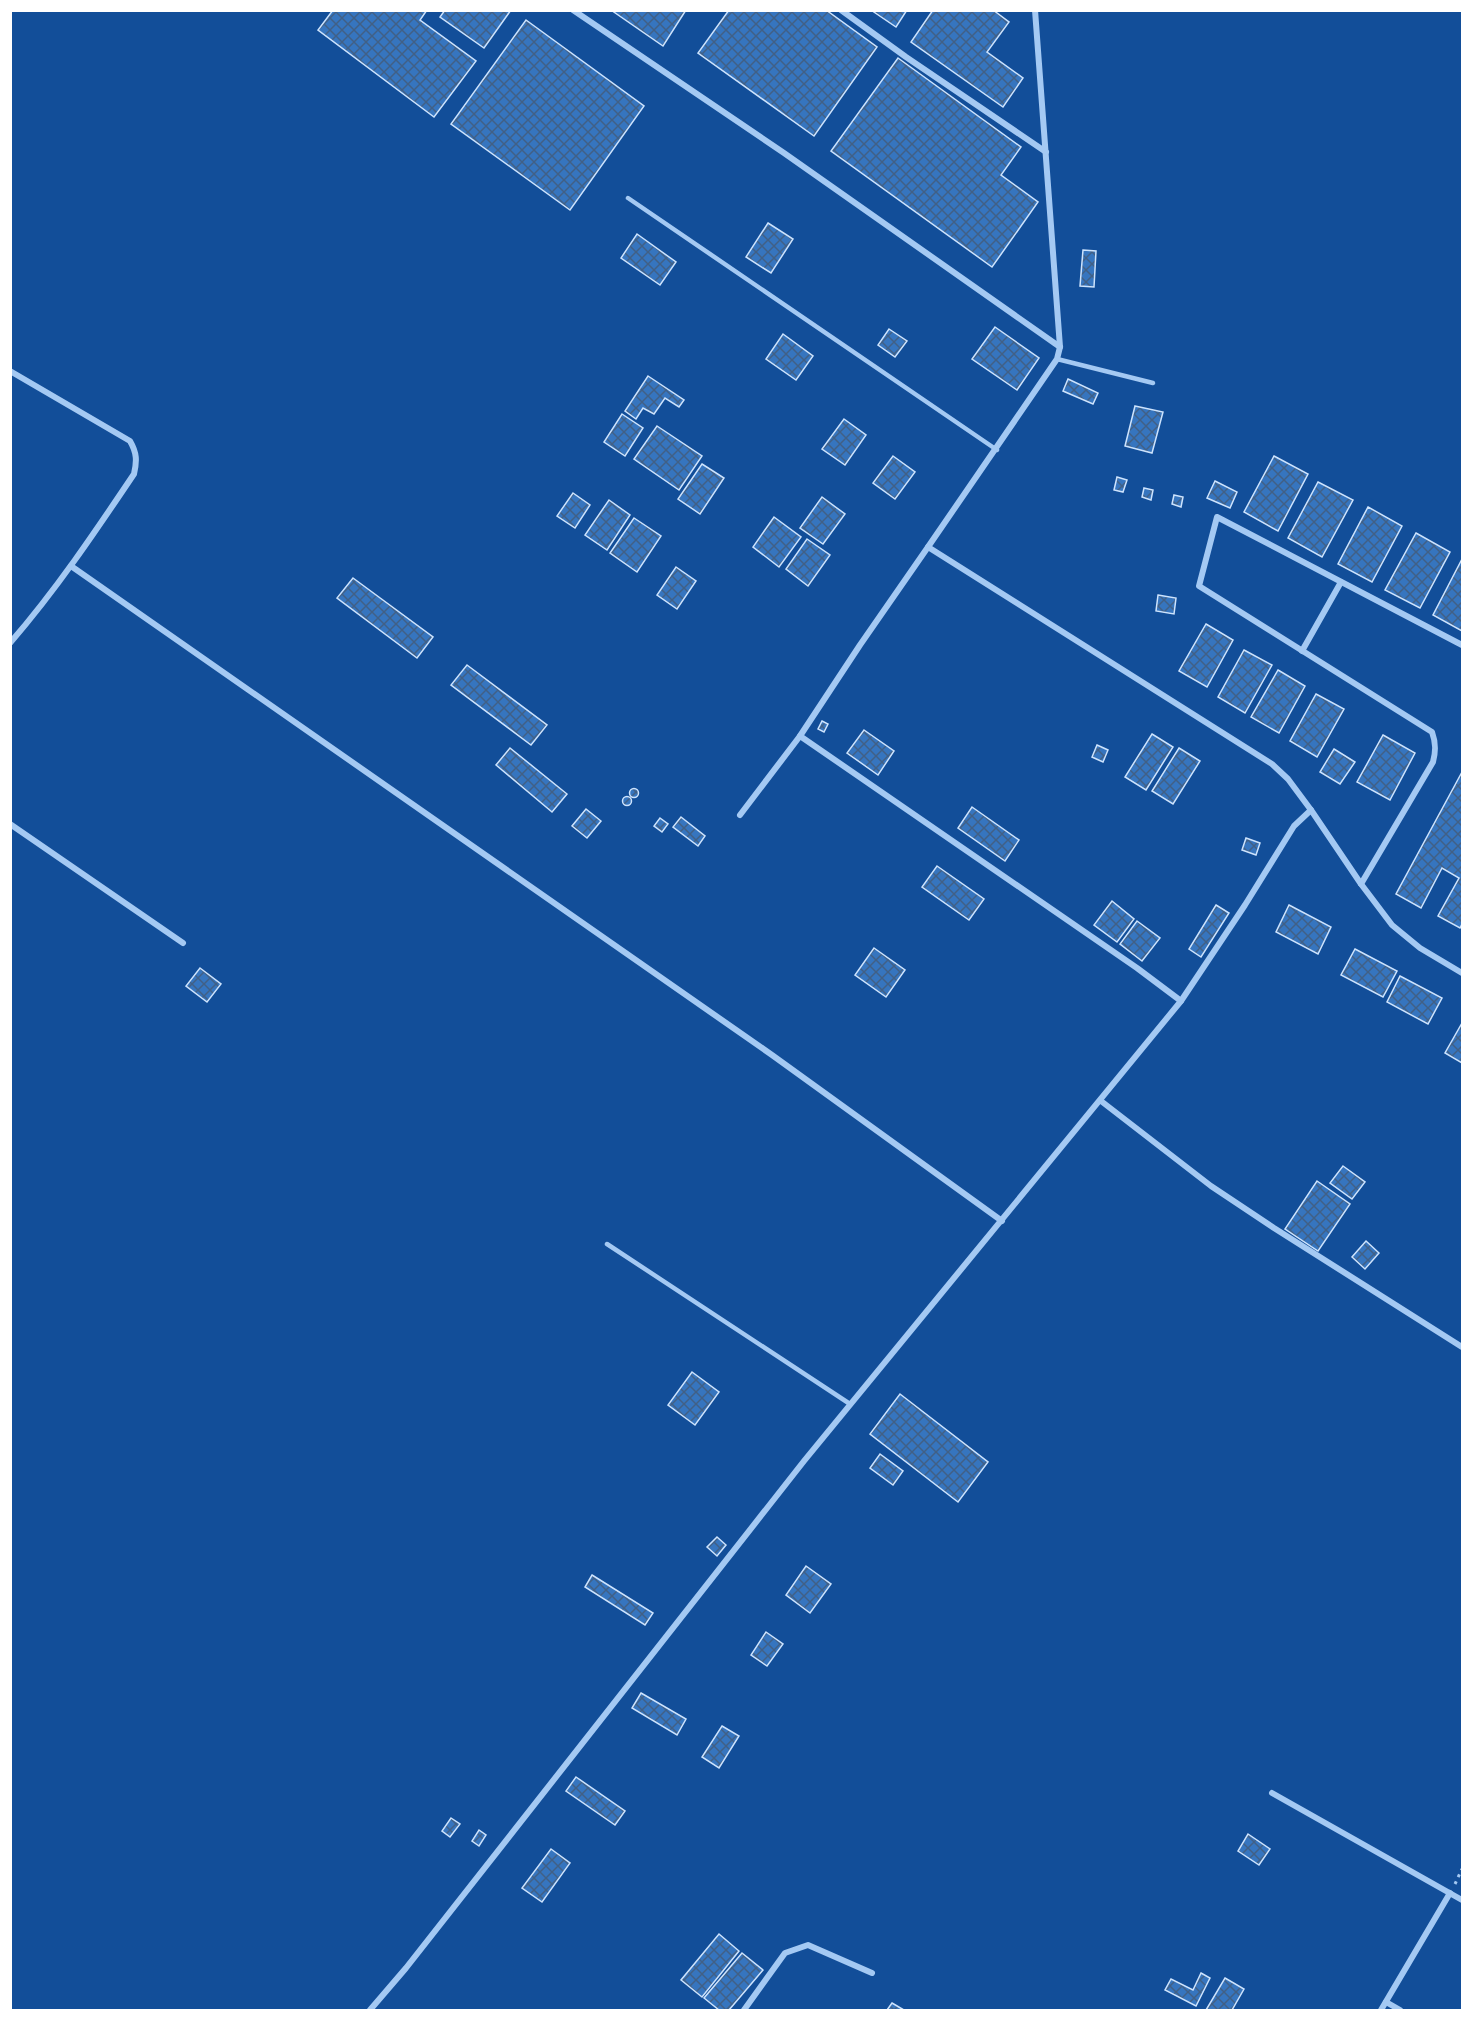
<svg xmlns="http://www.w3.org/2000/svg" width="1473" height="2021" font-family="'Sofia Sans Condensed',sans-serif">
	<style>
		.building { fill: url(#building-cross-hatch); stroke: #cde3fd; stroke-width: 1.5 }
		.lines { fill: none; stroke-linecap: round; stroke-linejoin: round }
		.path { stroke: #a4c9f3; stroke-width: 3; stroke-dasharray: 3 4.5; stroke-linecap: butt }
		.service { stroke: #a4c9f3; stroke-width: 4.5 }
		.minor { stroke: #a4c9f3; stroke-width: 6 }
	</style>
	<defs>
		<pattern id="building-cross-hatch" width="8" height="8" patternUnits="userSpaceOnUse" patternTransform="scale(1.5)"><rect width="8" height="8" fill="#3675bf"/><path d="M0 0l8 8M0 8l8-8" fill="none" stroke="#416086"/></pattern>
	</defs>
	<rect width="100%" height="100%" fill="#124e99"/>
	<!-- building -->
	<g class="building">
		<polygon points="333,10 427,10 420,20 476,61 434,117 318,30"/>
		<polygon points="445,10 511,10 484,48 440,17"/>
		<polygon points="611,10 686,10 663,46"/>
		<polygon points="729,10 826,10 877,47 814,136 698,53"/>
		<polygon points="871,10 907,10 896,27"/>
		<polygon points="933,10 993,10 1009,22 987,52 1023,78 1003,107 911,42"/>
		<polygon points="526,20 644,106 570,210 451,124"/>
		<polygon points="898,58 1021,147 1001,175 1038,202 992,267 831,151"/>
		<polygon points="768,223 793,239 771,273 746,257"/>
		<polygon points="637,234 676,262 660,285 621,258"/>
		<polygon points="1083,250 1096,251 1094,287 1080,286"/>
		<polygon points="995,327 1039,358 1017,390 972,359"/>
		<polygon points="889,329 907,341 895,357 878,345"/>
		<polygon points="783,334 813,356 796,380 766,359"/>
		<polygon points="648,376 684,400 679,407 665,398 654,414 643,408 636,419 625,411"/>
		<polygon points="1068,379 1098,393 1093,404 1063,391"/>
		<polygon points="1135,406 1163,412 1152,453 1125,446"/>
		<polygon points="622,414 643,428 625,456 604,442"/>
		<polygon points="844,419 866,435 845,465 822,449"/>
		<polygon points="657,426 702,456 679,490 634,459"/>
		<polygon points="893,456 915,472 895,499 873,483"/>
		<polygon points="1274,456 1308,474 1278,531 1244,512"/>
		<polygon points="702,464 724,478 700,514 678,499"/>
		<polygon points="1117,477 1127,480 1123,492 1114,490"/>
		<polygon points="1215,481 1237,492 1230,508 1207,498"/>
		<polygon points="1318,482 1353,500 1322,557 1288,538"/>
		<polygon points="1144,488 1153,490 1151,500 1142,497"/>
		<polygon points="573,493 590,505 575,528 557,516"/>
		<polygon points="1174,495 1183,497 1181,507 1172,504"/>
		<polygon points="822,497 845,514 823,544 800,528"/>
		<polygon points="609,500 630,515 607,550 585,535"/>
		<polygon points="1368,507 1402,526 1372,582 1338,564"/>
		<polygon points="774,517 801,537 779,567 753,547"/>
		<polygon points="634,518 661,536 637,572 610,553"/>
		<polygon points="1416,533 1450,552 1420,608 1385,590"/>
		<polygon points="807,539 830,555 808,586 786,569"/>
		<polygon points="1462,559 1462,631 1433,615"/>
		<polygon points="676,567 696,581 677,609 657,595"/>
		<polygon points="353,578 433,637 417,658 337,598"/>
		<polygon points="1158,595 1176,598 1174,614 1156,611"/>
		<polygon points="1206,624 1233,640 1207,687 1179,671"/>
		<polygon points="1244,650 1272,665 1245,713 1218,697"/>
		<polygon points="467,665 547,725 531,745 451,685"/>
		<polygon points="1278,670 1305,686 1279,733 1251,717"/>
		<polygon points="1316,694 1344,709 1317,757 1290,741"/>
		<polygon points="822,721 828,724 824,732 818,729"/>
		<polygon points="864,730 894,751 878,775 847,753"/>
		<polygon points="1152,734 1173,747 1146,790 1125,777"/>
		<polygon points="1383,735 1415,753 1390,800 1357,782"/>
		<polygon points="1097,745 1108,750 1103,762 1092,757"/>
		<polygon points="510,748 567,794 552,812 496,765"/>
		<polygon points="1179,748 1200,761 1173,804 1152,791"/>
		<polygon points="1334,749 1355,762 1340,784 1320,772"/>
		<polygon points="1462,772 1462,924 1460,928 1438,916 1459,878 1442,868 1421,908 1396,894"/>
		<circle cx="634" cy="793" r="4.5"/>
		<circle cx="627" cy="801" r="4.5"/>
		<polygon points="972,807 1019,840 1005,861 958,828"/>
		<polygon points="586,809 601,821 587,838 572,826"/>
		<polygon points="681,817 705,836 698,846 673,827"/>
		<polygon points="660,818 668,824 662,832 654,826"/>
		<polygon points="1246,838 1260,843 1256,855 1242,850"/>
		<polygon points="937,866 984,899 969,920 922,887"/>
		<polygon points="1112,901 1134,919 1117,942 1094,925"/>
		<polygon points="1216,905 1229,913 1201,957 1189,949"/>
		<polygon points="1289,905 1331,927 1318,954 1276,932"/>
		<polygon points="1137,921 1160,938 1142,961 1120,944"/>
		<polygon points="874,948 905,970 886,997 855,975"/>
		<polygon points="1355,949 1397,971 1383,997 1341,975"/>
		<polygon points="200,968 221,984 207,1002 186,986"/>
		<polygon points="1400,976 1442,998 1428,1024 1387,1002"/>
		<polygon points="1462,1023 1462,1063 1445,1053"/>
		<polygon points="1343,1166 1365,1182 1352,1199 1330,1183"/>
		<polygon points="1317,1181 1350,1204 1318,1251 1285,1229"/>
		<polygon points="1366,1241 1379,1253 1365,1269 1352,1257"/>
		<polygon points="692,1372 719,1392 695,1425 668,1405"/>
		<polygon points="900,1394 988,1462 958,1502 870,1434"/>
		<polygon points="880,1454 903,1471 893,1485 870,1468"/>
		<polygon points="717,1537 726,1545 717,1556 707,1547"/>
		<polygon points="806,1566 831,1584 810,1613 786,1595"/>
		<polygon points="592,1575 653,1613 645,1625 585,1587"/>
		<polygon points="766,1632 783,1644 767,1666 751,1655"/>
		<polygon points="641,1693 686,1719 677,1735 632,1708"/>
		<polygon points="722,1726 739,1736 719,1768 702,1757"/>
		<polygon points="576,1777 625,1811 615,1825 566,1791"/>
		<polygon points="451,1818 460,1824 450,1837 442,1831"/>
		<polygon points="479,1830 486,1835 479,1846 472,1841"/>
		<polygon points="1248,1834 1270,1849 1259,1865 1238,1851"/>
		<polygon points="551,1849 570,1863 542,1902 522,1888"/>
		<polygon points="719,1934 739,1951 702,1997 681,1980"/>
		<polygon points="742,1953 763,1970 729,2010 719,2010 704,1998"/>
		<polygon points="1201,1973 1210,1978 1196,2006 1165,1990 1171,1979 1193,1990"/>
		<polygon points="1225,1978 1244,1989 1232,2010 1206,2010"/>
		<polygon points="892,2003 904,2010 887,2010"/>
	</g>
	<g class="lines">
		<!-- path -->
		<polyline class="path" points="1455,1884 1462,1869"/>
		<!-- service -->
		<g class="service">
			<polyline points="628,198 997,450"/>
			<polyline points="1057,359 1153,383"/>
			<polyline points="607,1244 850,1404"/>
		</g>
		<!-- minor -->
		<g class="minor">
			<polyline points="573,10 784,153 1060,347"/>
			<polyline points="841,10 906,57 1046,152"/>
			<path d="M10,371L130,441C137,453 137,461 134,474C95,532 56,590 10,643"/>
			<polyline points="71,566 772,1055 1002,1221"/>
			<polyline points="1302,651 1341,582"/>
			<polyline points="800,736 1137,968 1181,1001"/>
			<polyline points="1311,810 1361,884 1392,925 1420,948 1462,973"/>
			<polyline points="740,815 800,736 860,645 928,547"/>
			<polyline points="10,824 183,943"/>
			<path d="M1361,884L1433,762C1436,751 1436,743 1432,732L1199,586L1217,517L1462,645"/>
			<polyline points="1101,1101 1211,1186 1274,1228 1462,1347"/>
			<polyline points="1272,1793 1462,1900"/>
			<polyline points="1386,2002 1400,2010"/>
			<polyline points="370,2010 406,1968 804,1461 1181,1001 1245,905 1294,826 1311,810 1288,779 1272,764 928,547 1057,359 1060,347 1035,10"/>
			<polyline points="744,2010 785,1953 808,1945 872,1973"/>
			<polyline points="1381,2010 1450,1893"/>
		</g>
	</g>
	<!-- border -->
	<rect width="1473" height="2021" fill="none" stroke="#ffffff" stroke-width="24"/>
</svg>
